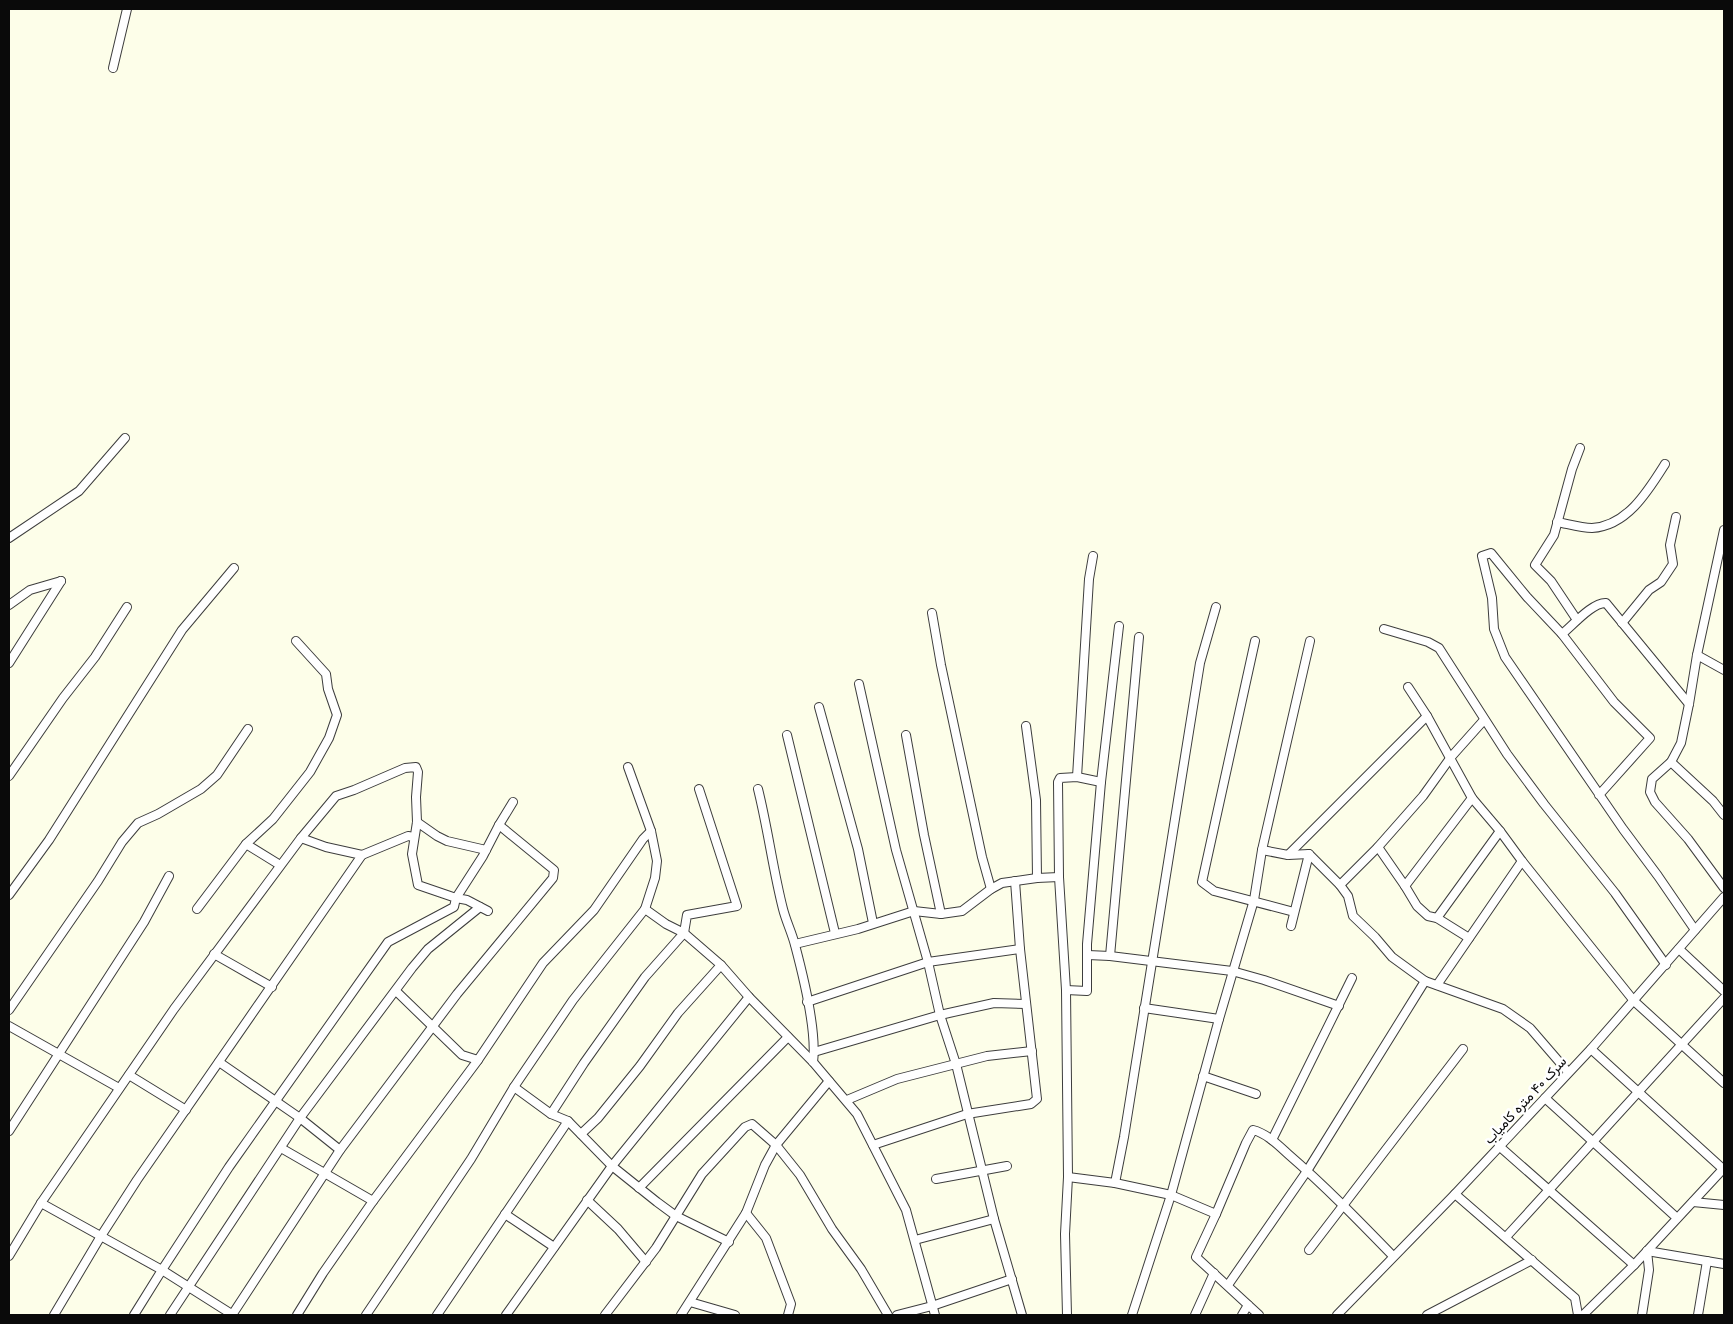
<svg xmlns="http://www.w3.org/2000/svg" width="1733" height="1324" font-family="'Times New Roman',Vazirmatn,serif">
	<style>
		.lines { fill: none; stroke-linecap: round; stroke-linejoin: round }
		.minor-casing { stroke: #3d3d3d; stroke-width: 10 }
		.minor { stroke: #fff; stroke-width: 8 }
		.labels { text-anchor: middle; stroke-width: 5; stroke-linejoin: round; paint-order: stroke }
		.street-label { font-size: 14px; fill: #0a0a0a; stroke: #fff }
	</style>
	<rect width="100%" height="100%" fill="#fdfee9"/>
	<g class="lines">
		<defs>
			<g id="minor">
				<polyline points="113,68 127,9"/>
				<path d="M1557,522C1568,524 1581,528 1592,528C1627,526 1648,491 1665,464"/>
				<polyline points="1724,530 1697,655 1689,704 1681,743 1671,762 1652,779 1650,792 1655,802 1688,839 1724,888"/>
				<polyline points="9,538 79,491 125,438"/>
				<polyline points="9,605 30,590 61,581"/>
				<polyline points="932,613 941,665 982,857 991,889"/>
				<polyline points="1577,620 1551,581 1535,565 1554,535 1572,469 1580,448"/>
				<polyline points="1622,623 1649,590 1661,582 1673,564 1670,545 1676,517"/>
				<polyline points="1384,629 1428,642 1439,648 1507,754 1544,804 1615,893 1666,965"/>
				<path d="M1562,634C1573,625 1593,602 1606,603L1689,704"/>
				<polyline points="1255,641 1202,882 1214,891 1294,912"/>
				<polyline points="1697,655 1724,670"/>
				<polyline points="9,663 61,581"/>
				<polyline points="859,684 896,850 928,962 940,1015 956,1064 994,1219 1022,1315"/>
				<polyline points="1408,687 1427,716 1472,798 1500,831 1522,861 1634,1001 1724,1083"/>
				<polyline points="819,707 858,849 873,923"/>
				<polyline points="1026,726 1036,800 1037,878"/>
				<polyline points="787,735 835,933"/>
				<polyline points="906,735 924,835 941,914"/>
				<polyline points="1671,762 1713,801 1724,815"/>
				<polyline points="9,776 63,698 95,657 127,607"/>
				<polyline points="1077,777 1089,579 1093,556"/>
				<path d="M758,789C768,829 773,870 783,909C786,921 792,933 795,945C803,975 817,1032 813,1062"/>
				<polyline points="1599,795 1650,738 1614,702 1562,634 1527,597 1491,553 1482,556 1492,598 1494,629 1505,657 1623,829 1658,876 1695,930"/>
				<polyline points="417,822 437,836 447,841 486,850"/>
				<polyline points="301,838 326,847 362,855"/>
				<polyline points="246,844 280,865"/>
				<polyline points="1378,847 1405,886 1417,906 1428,916 1437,918 1469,938"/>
				<polyline points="1262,850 1288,855 1309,854 1340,885 1348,896 1353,916 1375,937 1392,957 1425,981 1503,1009 1530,1028 1568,1072"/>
				<polyline points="1288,855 1427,716"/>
				<polyline points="1340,885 1378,847 1423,796 1451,757 1484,720"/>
				<polyline points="1405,886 1472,798"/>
				<polyline points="9,895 49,840 182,630 234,568"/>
				<polyline points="197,909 246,844 273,819 310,772 329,738 337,715 328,689 326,674 296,641"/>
				<polyline points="645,909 666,924 684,933 721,965 749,997 813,1062 857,1114 906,1210 935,1315"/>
				<polyline points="488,911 467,900 456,898 483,856 499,825 513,802"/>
				<polyline points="1437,918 1500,831"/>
				<polyline points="1291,926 1309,854"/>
				<polyline points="795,944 858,929 914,911 941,914 962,911 991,889 1002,883 1037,878 1059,877"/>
				<polyline points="1679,949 1724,991"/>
				<polyline points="214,954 272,987"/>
				<polyline points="1088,955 1110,956 1232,971 1264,980 1339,1006"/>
				<polyline points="1110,956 1139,637"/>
				<polyline points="1437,985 1522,861"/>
				<polyline points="1066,990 1087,991 1087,944 1101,782 1119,626"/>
				<polyline points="396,991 462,1055 478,1060"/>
				<polyline points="807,1002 928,962 1020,949"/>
				<polyline points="1144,1008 1219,1019"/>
				<polyline points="9,1010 98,881 122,842 138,823 158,814 201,789 217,775 248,729"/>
				<polyline points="9,1026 119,1088"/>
				<polyline points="1591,1049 1723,1169"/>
				<polyline points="814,1052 940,1015 994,1003 1026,1004"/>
				<polyline points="219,1062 300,1118 340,1150"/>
				<polyline points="129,1075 186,1110"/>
				<polyline points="1203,1076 1256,1094"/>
				<polyline points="514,1087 551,1114 568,1121 612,1166 657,1202 676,1216 729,1242"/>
				<polyline points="1545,1098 1677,1218"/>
				<polyline points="847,1100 897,1079 987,1056 1032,1051"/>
				<polyline points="551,1114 584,1063 645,977 684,933 687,915 737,906 699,789"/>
				<polyline points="9,1131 144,922 169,876"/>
				<polyline points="581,1134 598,1118 640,1066 678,1013 721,965"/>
				<polyline points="1272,1140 1352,978"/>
				<polyline points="873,1145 967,1114 1031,1104 1037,1099 1020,949 1015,881"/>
				<polyline points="1499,1146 1634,1265"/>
				<polyline points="281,1148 373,1201"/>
				<polyline points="1068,1177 1115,1183 1171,1195 1216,1214"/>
				<polyline points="936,1179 1007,1166"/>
				<polyline points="1115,1183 1124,1137 1200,663 1216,607"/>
				<polyline points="639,1188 788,1037"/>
				<polyline points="1455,1194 1575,1298 1578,1315"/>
				<polyline points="587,1200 618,1229 646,1262"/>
				<polyline points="1693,1202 1724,1205"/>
				<polyline points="41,1203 162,1270 233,1315"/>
				<polyline points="746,1213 766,1238 791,1304 788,1315"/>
				<polyline points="505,1214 554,1247"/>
				<polyline points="1506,1237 1724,998"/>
				<polyline points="915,1240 994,1219"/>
				<polyline points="1309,1250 1463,1049"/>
				<polyline points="1647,1251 1724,1264"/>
				<polyline points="9,1256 41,1203 174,1009 301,838 336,796 354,790 405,768 416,767 418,772 416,797 417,822 412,854 418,885 456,898 454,907 388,942 229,1167 162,1270 134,1315"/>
				<polyline points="1228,1285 1307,1171 1425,981"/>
				<polyline points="690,1302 735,1315"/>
				<polyline points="54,1315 101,1236 137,1180 362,855 408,836 414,837"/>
				<polyline points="170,1315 300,1118 412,968 428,949 480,907"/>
				<polyline points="232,1315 340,1150 457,994 553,878 554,870 499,825"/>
				<polyline points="297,1315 323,1273 373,1201 478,1060 543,963 594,910 643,839 651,831"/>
				<polyline points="366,1315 471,1159 514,1087 573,1000 645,909 655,878 657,861 651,831 628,767"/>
				<polyline points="437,1315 568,1121"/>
				<polyline points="506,1315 612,1166 749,997"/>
				<polyline points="605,1315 656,1248 702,1174 745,1127 752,1124 776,1145 800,1175 832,1229 861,1269 888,1315"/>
				<polyline points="681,1315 746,1213 765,1165 776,1145 829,1081"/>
				<polyline points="897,1315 932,1306 1012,1279"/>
				<polyline points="1067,1315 1065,1234 1068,1177 1066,990 1059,877 1058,782 1060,778 1077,777 1101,782"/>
				<polyline points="1132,1315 1171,1195 1219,1019 1254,900 1262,850 1310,641"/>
				<polyline points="1195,1315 1214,1273"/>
				<polyline points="1242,1315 1248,1305"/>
				<path d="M1259,1315L1196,1257L1216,1214L1246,1143L1253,1130C1266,1133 1278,1145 1288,1154C1325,1186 1359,1221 1393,1256"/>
				<polyline points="1337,1315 1455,1194 1591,1049 1724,897"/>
				<polyline points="1427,1315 1532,1260"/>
				<polyline points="1583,1315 1634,1265 1724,1168"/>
				<polyline points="1642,1315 1649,1270 1647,1251"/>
				<polyline points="1698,1315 1707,1261"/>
			</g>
		</defs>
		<!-- minor casing -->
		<use href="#minor" class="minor-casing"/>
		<!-- minor -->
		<use href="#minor" class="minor"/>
	</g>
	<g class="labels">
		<!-- street labels -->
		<g class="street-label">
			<text transform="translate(1525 1100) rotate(-47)" y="5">سرک ۴۰ متره کامیاب</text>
		</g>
	</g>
	<!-- border -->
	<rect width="1733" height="1324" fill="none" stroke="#0a0a0a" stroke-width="20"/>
</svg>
